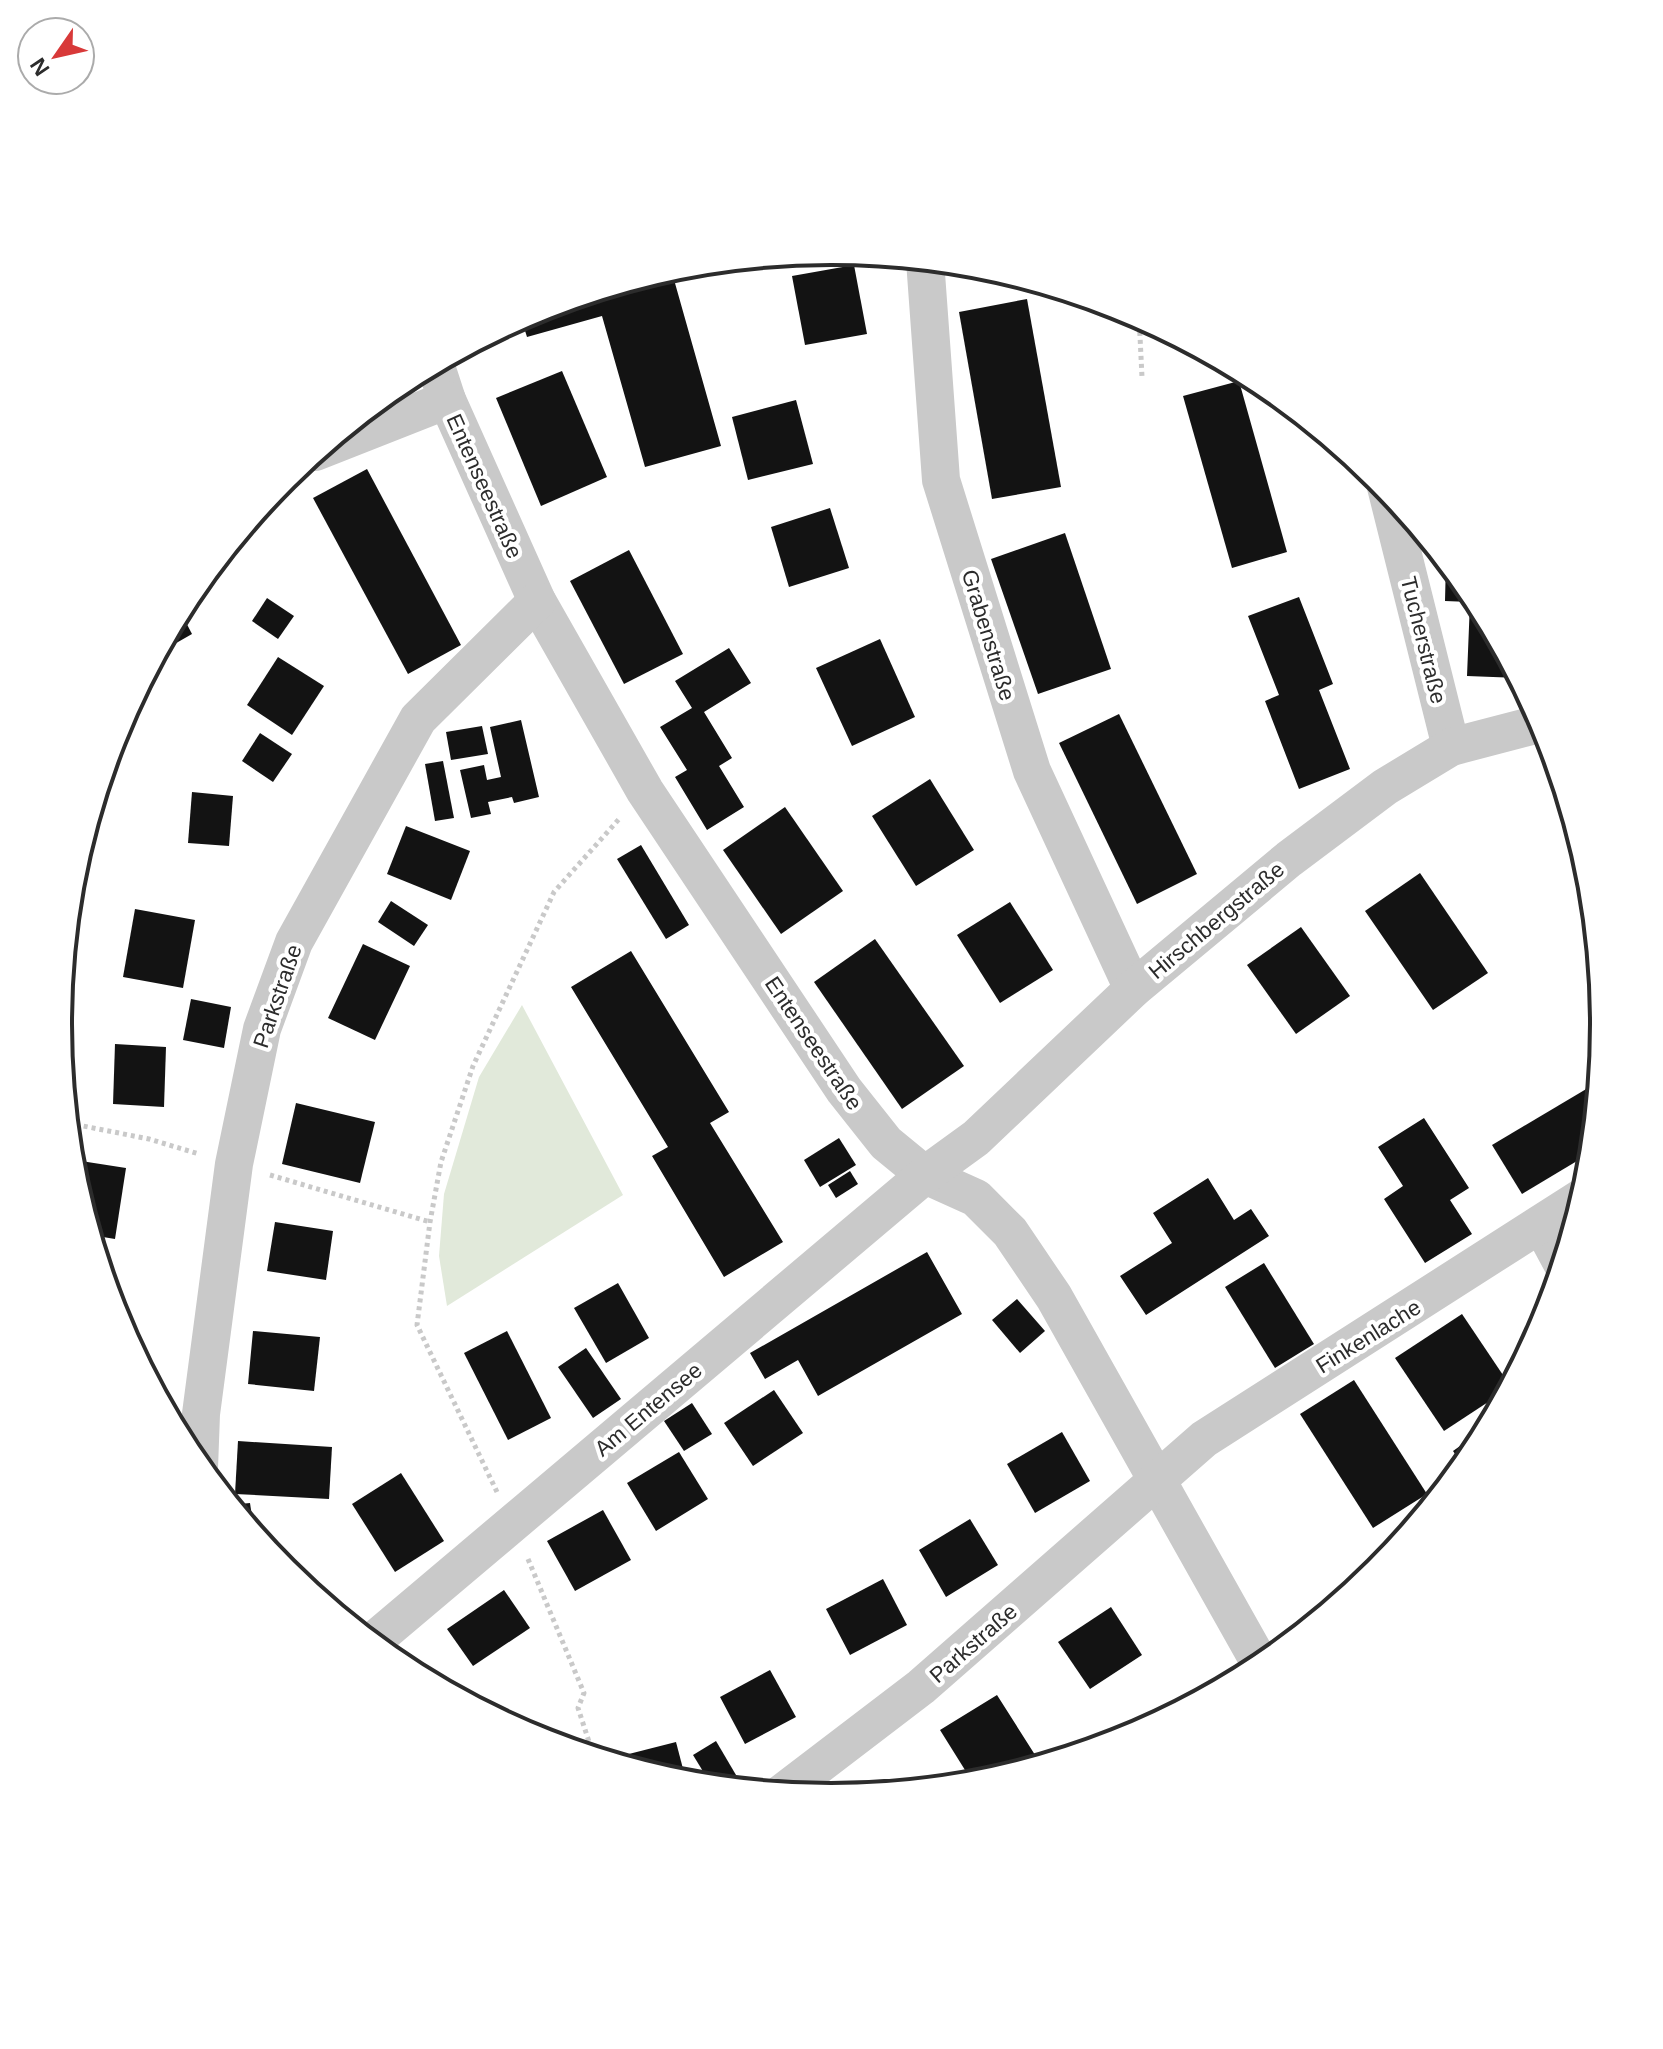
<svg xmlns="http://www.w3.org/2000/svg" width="1663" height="2049" font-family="Helvetica,sans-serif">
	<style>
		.green { fill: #e1e9da }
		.building { fill: #131313 }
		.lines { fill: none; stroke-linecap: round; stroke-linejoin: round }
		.path { stroke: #c9c9c9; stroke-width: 5; stroke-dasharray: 4 4; stroke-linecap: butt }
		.minor { stroke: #c9c9c9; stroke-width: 38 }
		.labels { text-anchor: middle; stroke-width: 8; stroke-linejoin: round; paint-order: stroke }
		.street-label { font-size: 22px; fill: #2c2c2c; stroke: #fff }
		.rim { fill: none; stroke: #2c2c2c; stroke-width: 4 }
	</style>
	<rect width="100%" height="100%" fill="#fff"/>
	<!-- green -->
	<polygon class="green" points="522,1005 623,1195 447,1306 439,1256 444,1194 479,1077"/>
	<!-- building -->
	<g class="building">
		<polygon points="854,265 867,334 805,345 792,276"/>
		<polygon points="671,269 721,446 645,467 602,316 527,337 521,318 536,310"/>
		<polygon points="1027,299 1061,487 992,499 959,312"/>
		<polygon points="562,371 607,477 541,506 496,398"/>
		<polygon points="1239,381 1287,552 1232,568 1183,396"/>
		<polygon points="796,400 813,464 748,480 732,417"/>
		<polygon points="367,469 461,645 408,674 313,498"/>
		<polygon points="830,508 849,568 789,587 771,527"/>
		<polygon points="1065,533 1111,669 1038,694 991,559"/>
		<polygon points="629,550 683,654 624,684 570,581"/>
		<polygon points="1446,560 1475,595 1519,678 1467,676 1470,602 1445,601"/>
		<polygon points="1299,597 1333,684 1319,690 1350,769 1299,789 1265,701 1279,695 1248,616"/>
		<polygon points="267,598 294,616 278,639 252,621"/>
		<polygon points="180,611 192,634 157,654"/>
		<polygon points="880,639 915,717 852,746 816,668"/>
		<polygon points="729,648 751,683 704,712 732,758 719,766 744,807 707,830 675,777 687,770 660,727 692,708 675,681"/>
		<polygon points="278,657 324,686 292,735 247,705"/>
		<polygon points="1119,714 1197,874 1137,904 1059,743"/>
		<polygon points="521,720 539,797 514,803 512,797 488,802 491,814 471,818 460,770 484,765 487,780 501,777 490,727"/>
		<polygon points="482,726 488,754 451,760 446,732"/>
		<polygon points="260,733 292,754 273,782 242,761"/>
		<polygon points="443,761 454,818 435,821 425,764"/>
		<polygon points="930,779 974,850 916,886 872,816"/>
		<polygon points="192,792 233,796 229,846 188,843"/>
		<polygon points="785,807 843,891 781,934 723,850"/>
		<polygon points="406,826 470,851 451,900 387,874"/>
		<polygon points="641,845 689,925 666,939 617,859"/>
		<polygon points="1420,873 1488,973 1433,1010 1365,911"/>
		<polygon points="391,901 428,925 414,946 378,922"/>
		<polygon points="1010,902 1053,970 1000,1003 957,935"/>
		<polygon points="135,909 195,920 183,988 123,977"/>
		<polygon points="1301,927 1350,996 1296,1034 1247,965"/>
		<polygon points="875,939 964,1066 902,1109 814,982"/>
		<polygon points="363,944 410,966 375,1040 328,1018"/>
		<polygon points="631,951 729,1112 710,1123 783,1242 724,1277 652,1156 668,1147 571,987"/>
		<polygon points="191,999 231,1007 224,1048 183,1040"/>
		<polygon points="115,1044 166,1047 164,1107 113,1104"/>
		<polygon points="1593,1085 1598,1093 1592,1152 1522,1194 1492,1145"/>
		<polygon points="296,1103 375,1122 360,1183 282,1164"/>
		<polygon points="1424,1118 1469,1188 1450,1200 1472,1234 1425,1263 1384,1199 1403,1186 1378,1147"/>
		<polygon points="839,1138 856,1165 820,1187 804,1160"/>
		<polygon points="81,1161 126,1168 115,1239 91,1235 77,1189"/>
		<polygon points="850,1171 858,1184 836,1198 828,1185"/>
		<polygon points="1208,1178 1234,1220 1251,1209 1269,1236 1146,1315 1120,1276 1172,1243 1153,1213"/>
		<polygon points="275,1222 333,1231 326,1280 267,1271"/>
		<polygon points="927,1252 962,1314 818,1396 798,1360 765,1379 750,1353"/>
		<polygon points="1264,1263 1314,1344 1275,1368 1225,1287"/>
		<polygon points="618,1283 649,1338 606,1363 574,1308"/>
		<polygon points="1017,1299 1045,1331 1020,1353 992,1320"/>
		<polygon points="1462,1314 1511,1387 1444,1431 1395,1358"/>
		<polygon points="253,1331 320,1337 314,1391 248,1384"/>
		<polygon points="507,1331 551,1418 508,1440 464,1353"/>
		<polygon points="586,1348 621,1399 593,1418 558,1367"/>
		<polygon points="1354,1380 1427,1494 1373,1528 1300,1414"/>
		<polygon points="774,1390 803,1433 753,1466 724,1423"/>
		<polygon points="692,1403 712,1434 684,1451 664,1421"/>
		<polygon points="1491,1424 1474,1455 1464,1467 1453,1451"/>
		<polygon points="1062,1432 1090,1481 1035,1513 1007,1464"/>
		<polygon points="238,1441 332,1447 329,1499 235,1494"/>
		<polygon points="679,1452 708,1499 656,1531 627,1483"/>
		<polygon points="401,1473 444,1541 395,1572 352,1504"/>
		<polygon points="250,1503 254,1530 251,1530 230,1505"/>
		<polygon points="603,1510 631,1560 575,1591 547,1541"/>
		<polygon points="970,1519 998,1565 946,1597 919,1550"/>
		<polygon points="883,1579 907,1625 850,1655 826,1609"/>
		<polygon points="504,1590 530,1628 473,1666 447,1629"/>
		<polygon points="1111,1607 1142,1655 1090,1689 1058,1642"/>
		<polygon points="770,1670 796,1717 745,1744 720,1697"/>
		<polygon points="997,1695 1037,1758 1010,1775 982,1783 937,1788 965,1770 940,1730"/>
		<polygon points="716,1741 736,1775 717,1787 712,1786 693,1755"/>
		<polygon points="676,1742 687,1784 620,1765 617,1757"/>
	</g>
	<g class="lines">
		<!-- path -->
		<g class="path">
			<polyline points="1139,316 1142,377"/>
			<polyline points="68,1123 149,1139 199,1154"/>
			<polyline points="270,1175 430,1222"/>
			<polyline points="497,1492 417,1325 430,1222 441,1162 473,1066 554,892 620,818"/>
			<polyline points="528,1559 584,1693 578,1708 594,1757"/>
		</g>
		<!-- minor -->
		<g class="minor">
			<polyline points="925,260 941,480 1032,771 1133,989"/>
			<polyline points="435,363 447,400 537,601 645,791 844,1090 886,1143 925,1175 976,1198 1010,1232 1054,1297 1262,1667"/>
			<polyline points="315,452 447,400"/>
			<polyline points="1386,487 1451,747"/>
			<polyline points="1541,1224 1563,1265"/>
			<polyline points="199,1468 201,1414 234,1164 262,1029 294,942 418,719 537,601"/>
			<polyline points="371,1643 925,1175 976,1138 1133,989 1289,859 1385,787 1451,747 1543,723"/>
			<polyline points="782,1793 921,1687 1204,1439 1584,1196"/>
		</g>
	</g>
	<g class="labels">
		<!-- street labels -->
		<g class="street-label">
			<text transform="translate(485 486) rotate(66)" y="8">Entenseestraße</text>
			<text transform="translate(989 635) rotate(73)" y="8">Grabenstraße</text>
			<text transform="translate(1424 640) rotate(76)" y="8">Tucherstraße</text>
			<text transform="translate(1216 920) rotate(-40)" y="8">Hirschbergstraße</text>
			<text transform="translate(277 996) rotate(-71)" y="8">Parkstraße</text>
			<text transform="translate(814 1043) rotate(56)" y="8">Entenseestraße</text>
			<text transform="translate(1368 1336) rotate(-32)" y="8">Finkenlache</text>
			<text transform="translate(648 1409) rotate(-40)" y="8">Am Entensee</text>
			<text transform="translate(973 1643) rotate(-41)" y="8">Parkstraße</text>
		</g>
	</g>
	<!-- crop -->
	<path d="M0 0H1663V2049H0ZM72 1024a759 759 0 1 1 1518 0a759 759 0 1 1-1518 0Z" fill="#fff" fill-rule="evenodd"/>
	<path class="rim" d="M72 1024a759 759 0 1 1 1518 0a759 759 0 1 1-1518 0Z"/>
	<!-- north arrow -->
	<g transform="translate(56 56) rotate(236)"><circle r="38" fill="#ffffff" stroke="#ababab" stroke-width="2"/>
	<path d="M0-6L14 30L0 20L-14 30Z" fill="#d83939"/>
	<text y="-12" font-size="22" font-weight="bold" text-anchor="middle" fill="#2c2c2c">N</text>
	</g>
</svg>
